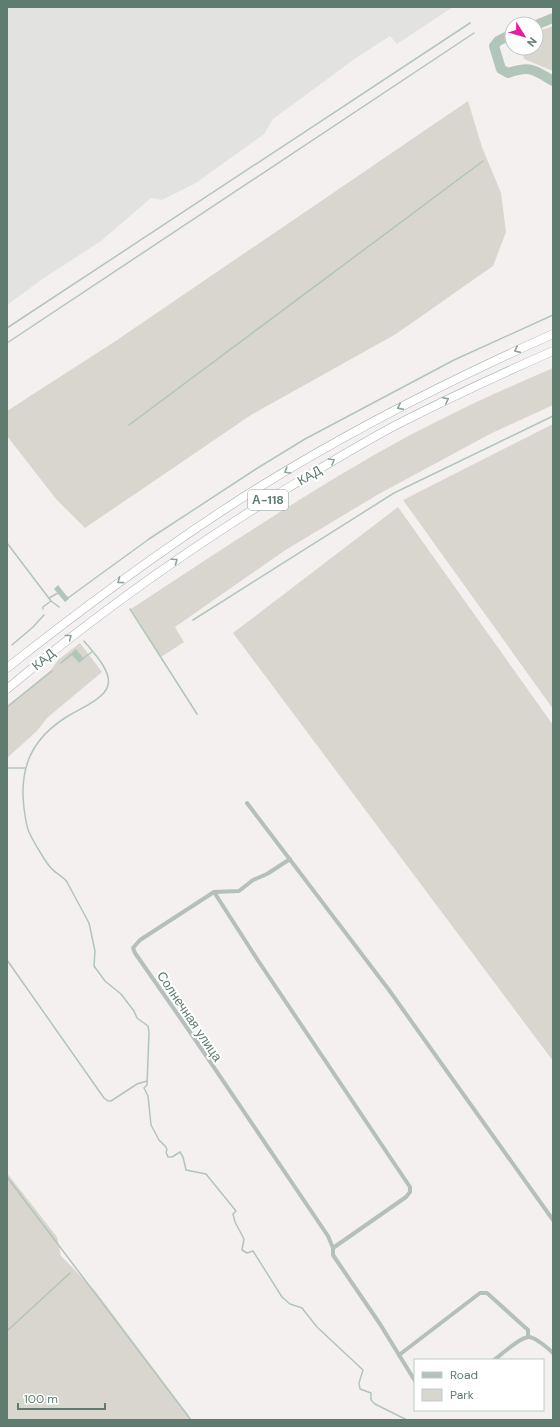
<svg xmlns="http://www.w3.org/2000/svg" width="560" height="1427" font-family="'DM Sans',sans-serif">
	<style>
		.built { fill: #e2e2e0 }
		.green { fill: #d9d6cf }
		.water { fill: #b2c5ba }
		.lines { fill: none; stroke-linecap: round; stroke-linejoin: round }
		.stream { stroke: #b2c5ba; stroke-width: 1.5 }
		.river { stroke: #b2c5ba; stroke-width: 10 }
		.motorway-casing { stroke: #a9b3af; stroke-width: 9 }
		.minor { stroke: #b5bfbb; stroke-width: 4 }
		.motorway { stroke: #fff; stroke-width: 8 }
		.oneway { stroke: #8ea39a }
		.labels { text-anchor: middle; stroke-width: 4; stroke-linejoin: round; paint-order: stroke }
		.shield { fill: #fff; stroke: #8ea39a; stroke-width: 1 }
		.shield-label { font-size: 12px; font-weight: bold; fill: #5e7c6f }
		.street-label { font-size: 13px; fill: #5e7c6f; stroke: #fff }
	</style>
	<rect width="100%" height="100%" fill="#f4f0f0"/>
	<!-- built -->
	<polygon class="built" points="7,7 453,7 397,44 390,36 356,58 273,119 264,134 196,183 162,200 151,198 101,241 41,280 7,305"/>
	<!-- green -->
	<g class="green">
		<polygon points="553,26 553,71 524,59 522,48 536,48 536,32"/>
		<polygon points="468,101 482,147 501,193 506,232 493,266 396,334 251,415 85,528 56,499 7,436 7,411 114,342"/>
		<path d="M553,368V405L490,434L377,495L284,551L175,627L184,642L161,657L131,609C211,556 291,503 374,455C432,422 492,394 553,368Z"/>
		<polygon points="553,424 553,709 403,500"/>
		<polygon points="398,507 553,725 553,1061 233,633"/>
		<polygon points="80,643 102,672 47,718 37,731 7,758 7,706 51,670 58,660"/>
		<polygon points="7,1173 57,1237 61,1256 96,1292 192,1420 7,1420"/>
	</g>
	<!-- water -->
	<g class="water">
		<polygon points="58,585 69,599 65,602 54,589"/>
		<polygon points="76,649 84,659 79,663 72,655 61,664 60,663"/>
	</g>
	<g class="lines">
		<!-- stream -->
		<g class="stream">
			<polyline points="7,328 470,23"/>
			<polyline points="7,343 474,33"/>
			<polyline points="129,425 483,161"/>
			<polyline points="7,543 51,601 59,607"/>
			<polyline points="67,597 68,598 149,539 256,469 305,439 454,360 553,315"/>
			<polyline points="49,598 58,593"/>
			<polyline points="43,609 43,607 51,601"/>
			<polyline points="130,609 197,714"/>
			<polyline points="193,620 394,493 553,416"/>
			<path d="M84,641C92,651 112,671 108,685C105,699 79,709 68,716C32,738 19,767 24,808C25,816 26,825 29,832C32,839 46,863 51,868C56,874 63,876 67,882L89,923L95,951L94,966L105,981L121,994L134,1011L137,1018L148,1026L149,1032L147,1085L144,1088L148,1096L151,1125L159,1140L166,1147L167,1150L166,1152L168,1157H172L180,1152L183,1157L186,1170L206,1174L236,1211L233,1214L235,1222L244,1239L242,1250L247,1253L253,1251L282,1297L290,1304L302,1308L317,1327L363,1370L359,1383L360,1389L371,1393V1400L375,1404L407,1420"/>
			<polyline points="12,645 33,627 44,615"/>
			<polyline points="82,659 92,652"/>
			<polyline points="7,707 52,671"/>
			<polyline points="7,768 25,768"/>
			<polyline points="7,960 104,1098 108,1101 111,1101 137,1084 147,1081"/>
			<polyline points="7,1177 191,1420"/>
			<polyline points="7,1331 70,1273"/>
		</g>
		<!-- river -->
		<g class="river">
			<polyline points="536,25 553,18"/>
			<path d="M512,34L498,41L494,46L501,69L508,73C531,65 534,70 553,81"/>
		</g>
		<defs>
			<g id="motorway">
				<path d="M7,668C79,611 152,557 228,507C331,440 441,384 553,334"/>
				<path d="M7,689C95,615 188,549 286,489C323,467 360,444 398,424C449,398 501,374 553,351"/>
			</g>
		</defs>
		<!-- motorway casing -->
		<use href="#motorway" class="motorway-casing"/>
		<!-- minor -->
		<g class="minor">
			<polyline points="247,803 389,990 553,1220"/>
			<polyline points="290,859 267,874 253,880 239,891 214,892 140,940 133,948 135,953 188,1029 328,1236 333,1248"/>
			<polyline points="214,892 257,959 410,1187 410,1192 406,1197 333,1248"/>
			<polyline points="333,1248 333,1255 380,1324 415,1381"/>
			<polyline points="399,1355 480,1293 487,1293 528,1330 528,1337"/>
			<path d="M494,1360C501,1355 520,1337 529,1337C535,1337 549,1349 553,1353"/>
		</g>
		<!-- motorway -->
		<use href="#motorway" class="motorway"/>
	</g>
	<!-- one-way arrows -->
	<defs><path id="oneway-chevron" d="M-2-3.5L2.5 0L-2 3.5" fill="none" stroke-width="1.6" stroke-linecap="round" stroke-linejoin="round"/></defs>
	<g class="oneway">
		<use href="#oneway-chevron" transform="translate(517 350) rotate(156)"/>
		<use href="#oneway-chevron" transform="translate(446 400) rotate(-26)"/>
		<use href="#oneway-chevron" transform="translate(400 407) rotate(154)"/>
		<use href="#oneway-chevron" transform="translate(332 461) rotate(-30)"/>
		<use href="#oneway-chevron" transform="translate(287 471) rotate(149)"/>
		<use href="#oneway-chevron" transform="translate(175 561) rotate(-35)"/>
		<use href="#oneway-chevron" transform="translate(120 581) rotate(143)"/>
		<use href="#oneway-chevron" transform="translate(69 637) rotate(-38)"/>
	</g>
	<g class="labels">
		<!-- shield labels -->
		<rect class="shield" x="248" y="490" width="40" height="20" rx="3"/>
		<g class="shield-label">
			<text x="268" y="504">А-118</text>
		</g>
		<!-- street labels -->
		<g class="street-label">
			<text transform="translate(309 475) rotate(-31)" y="5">КАД</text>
			<text transform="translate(43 659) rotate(-40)" y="5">КАД</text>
			<text transform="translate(190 1016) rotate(56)" y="5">Солнечная улица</text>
		</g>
	</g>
	<!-- border -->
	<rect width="560" height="1427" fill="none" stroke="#5e7c6f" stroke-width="16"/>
	<!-- legend -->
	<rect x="414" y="1359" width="130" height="52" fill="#ffffff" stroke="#bfcbc5"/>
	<rect x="422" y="1372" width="20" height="6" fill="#b5bfbb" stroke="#bfcbc5"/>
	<text x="450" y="1379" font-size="12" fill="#5e7c6f">Road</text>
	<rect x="422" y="1389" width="20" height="12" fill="#d9d6cf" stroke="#bfcbc5"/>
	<text x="450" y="1399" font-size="12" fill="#5e7c6f">Park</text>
	<!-- north arrow -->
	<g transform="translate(524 36) rotate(127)"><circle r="19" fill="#ffffff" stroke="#bfcbc5"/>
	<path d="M0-3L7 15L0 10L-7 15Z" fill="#e91b9e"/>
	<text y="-6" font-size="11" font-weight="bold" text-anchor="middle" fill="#5e7c6f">N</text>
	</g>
	<!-- scale -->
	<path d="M18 1403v6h87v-6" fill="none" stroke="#5e7c6f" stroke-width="2"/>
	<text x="24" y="1403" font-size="12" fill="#5e7c6f" stroke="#ffffff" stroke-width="3" paint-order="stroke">100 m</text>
</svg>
